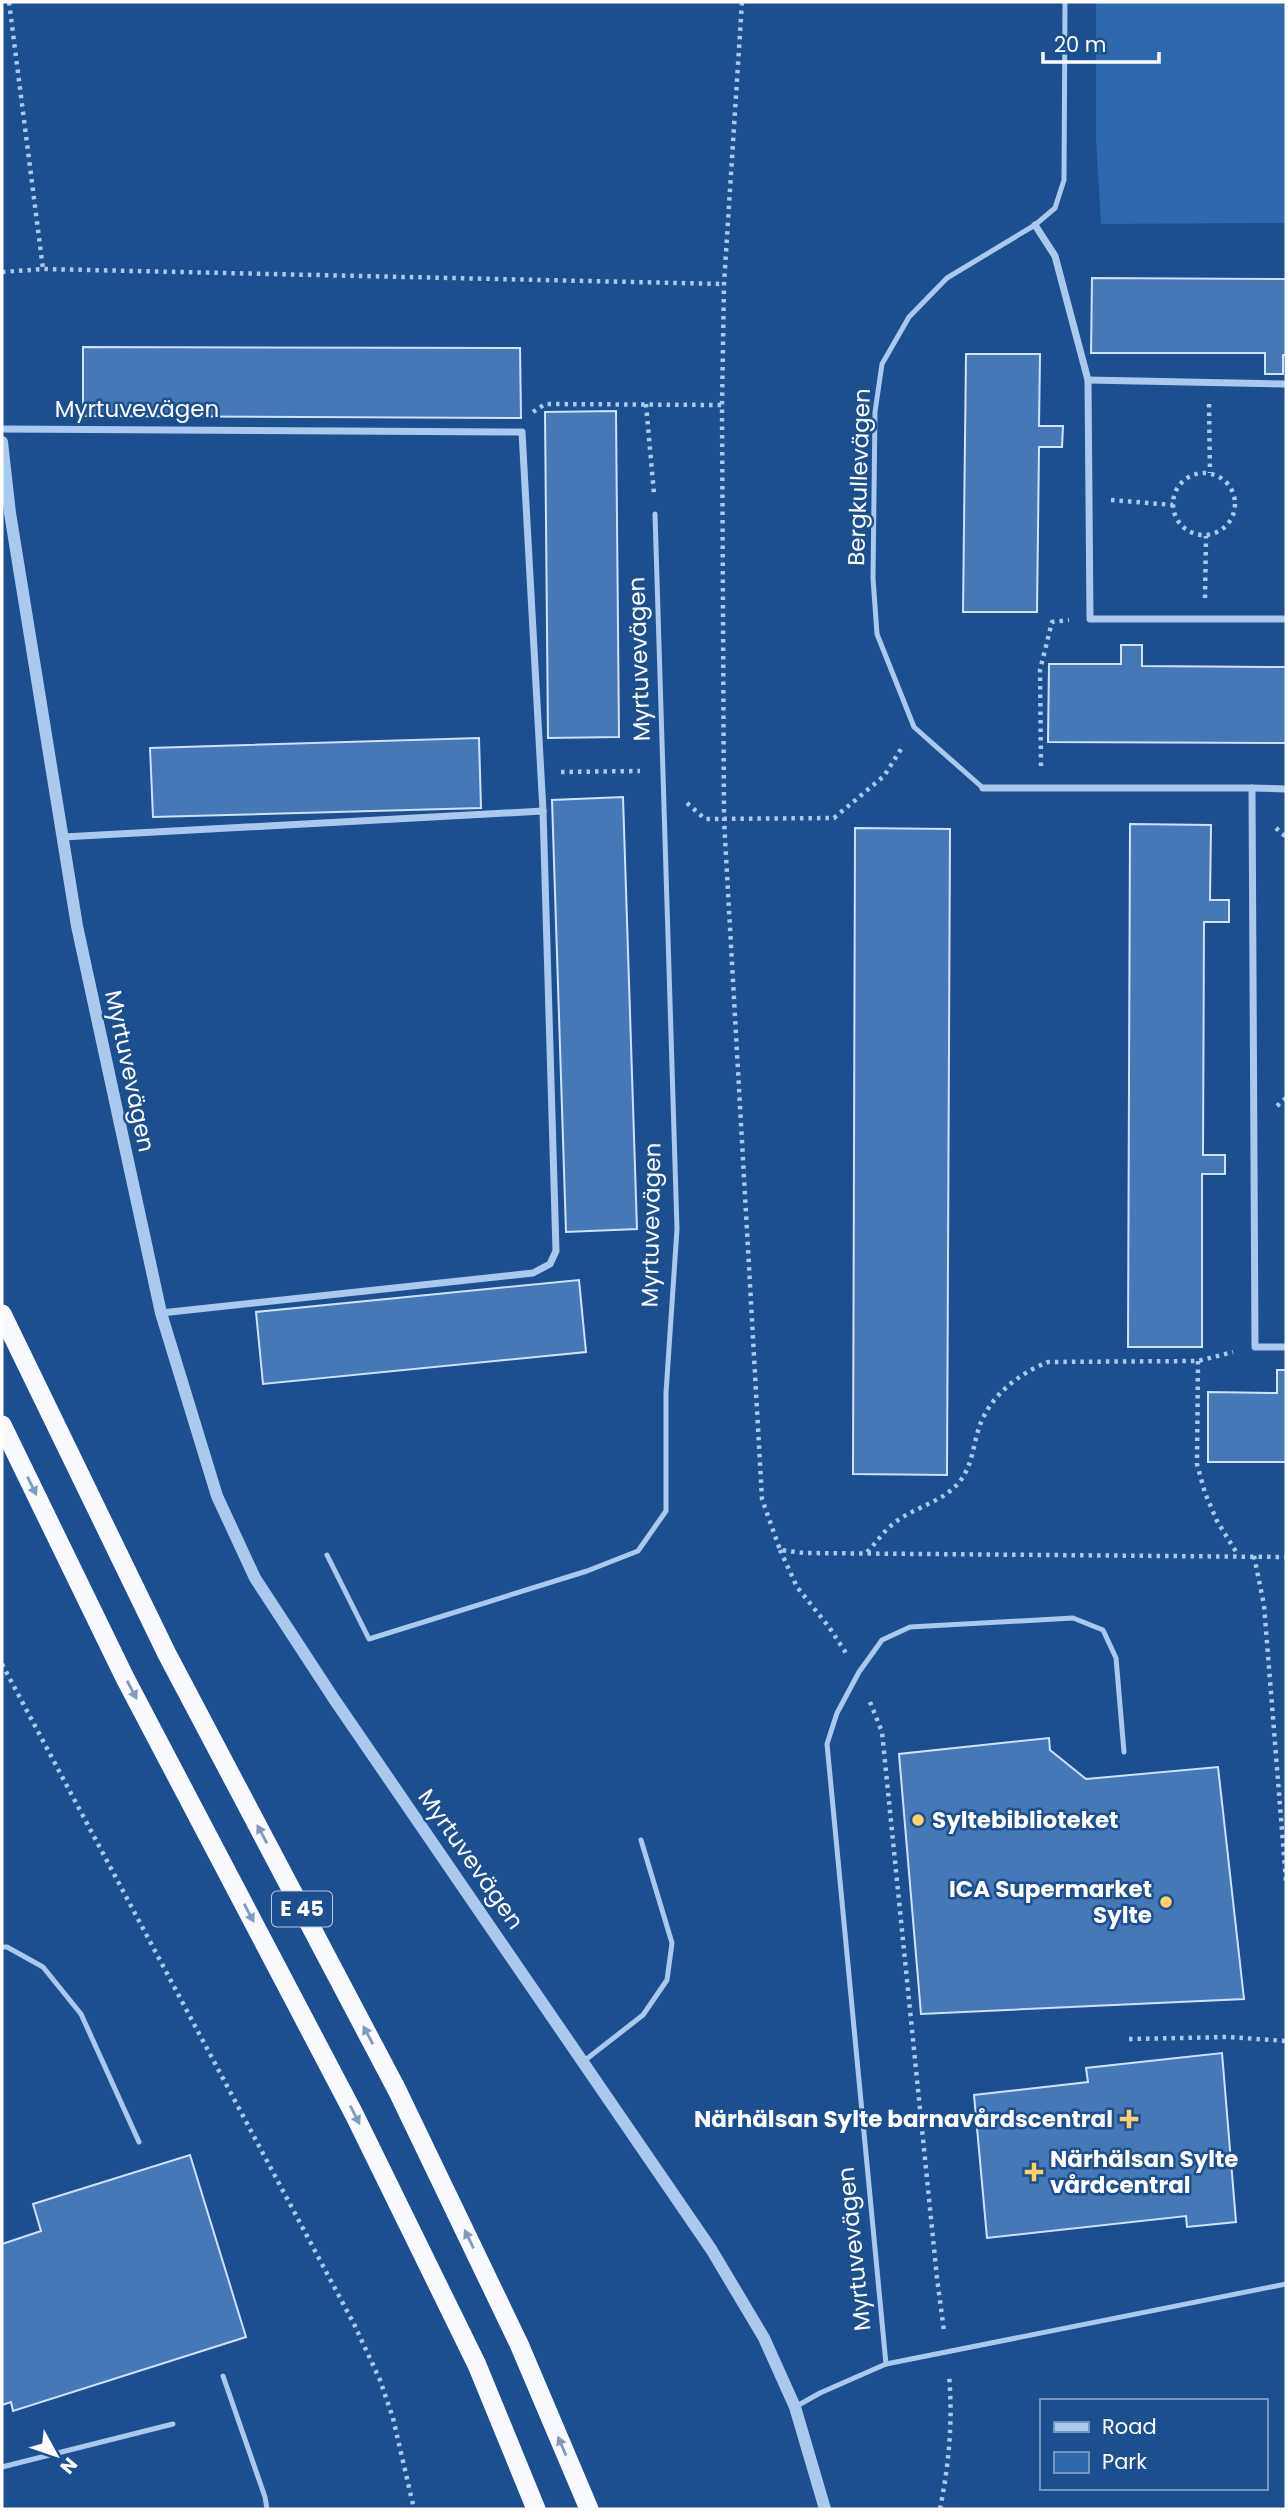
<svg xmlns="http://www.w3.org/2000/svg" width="1288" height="2511" font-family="Poppins,sans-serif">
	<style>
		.green { fill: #2e69ad }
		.building { fill: #4478b7; stroke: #cfe3fa; stroke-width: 2 }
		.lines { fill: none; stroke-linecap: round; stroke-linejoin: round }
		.path { stroke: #a9c9ee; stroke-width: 4.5; stroke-dasharray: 3.5 5; stroke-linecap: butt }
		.service { stroke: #a9c9ee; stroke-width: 5 }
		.minor { stroke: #a9c9ee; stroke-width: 7 }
		.tertiary { stroke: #a9c9ee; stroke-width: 12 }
		.trunk { stroke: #f8faff; stroke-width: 19 }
		.oneway { fill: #7e9cc1 }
		.poi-dot { fill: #ffd166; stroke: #1b4f8f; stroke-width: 2.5 }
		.labels { text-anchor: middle; stroke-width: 5; stroke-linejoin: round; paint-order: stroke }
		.shield { fill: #1b4f8f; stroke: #bbcadd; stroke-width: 2 }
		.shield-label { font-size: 21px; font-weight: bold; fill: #fff }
		.street-label { font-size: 23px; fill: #fff; stroke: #1b4f8f }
		.poi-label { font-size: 23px; font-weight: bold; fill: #fff; stroke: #1b4f8f; text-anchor: start }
	</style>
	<rect width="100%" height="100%" fill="#1b4f8f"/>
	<!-- green -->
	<polygon class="green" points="1096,2 1286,2 1286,223 1101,224 1096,139"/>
	<!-- building -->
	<g class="building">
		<polygon points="1092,278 1286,279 1286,355 1283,355 1283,374 1265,374 1265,353 1091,353"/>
		<polygon points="83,347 520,348 521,418 83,416"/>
		<polygon points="966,354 1040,354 1039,426 1063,426 1062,447 1039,447 1037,612 963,612"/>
		<polygon points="616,411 619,737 548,738 545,412"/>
		<polygon points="1121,645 1142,645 1142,666 1286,667 1286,743 1048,742 1049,664 1121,664"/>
		<polygon points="479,738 481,808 153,817 150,748"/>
		<polygon points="623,797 637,1229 566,1232 552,800"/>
		<polygon points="1130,824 1211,825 1210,900 1229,900 1229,922 1204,922 1203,1155 1225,1155 1225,1174 1202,1174 1202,1347 1128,1347"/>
		<polygon points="855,828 950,829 947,1475 853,1474"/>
		<polygon points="579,1280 586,1352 263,1384 256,1312"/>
		<polygon points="1277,1370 1286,1370 1286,1462 1208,1462 1208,1392 1277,1393"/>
		<polygon points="1049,1738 1050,1750 1086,1779 1218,1767 1244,1999 921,2014 899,1754"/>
		<polygon points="1222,2053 1236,2222 1187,2227 1186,2216 987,2238 974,2095 1088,2082 1086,2068"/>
		<polygon points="190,2155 246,2337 13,2411 11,2402 2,2405 2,2244 41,2231 33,2204"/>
	</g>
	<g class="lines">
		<!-- path -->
		<g class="path">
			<polyline points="9,2 43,269"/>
			<polyline points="742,2 724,284 722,405 724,820 762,1499 780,1550 804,1553 1286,1557"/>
			<polyline points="2,272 43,269 724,284"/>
			<polyline points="646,404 654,494"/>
			<polyline points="1209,404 1210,473"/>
			<polyline points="533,412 545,404 722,405"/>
			<circle cx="1204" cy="504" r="31"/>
			<polyline points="1111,500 1173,505"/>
			<polyline points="1205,598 1206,536"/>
			<polyline points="1041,766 1040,670 1052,622 1069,620"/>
			<polyline points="561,772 640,771"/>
			<polyline points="687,803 705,819 834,818 884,776 903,746"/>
			<polyline points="1276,828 1286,837"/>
			<polyline points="1277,1106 1286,1098"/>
			<polyline points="1198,1361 1197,1464 1205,1493 1217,1521 1238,1555"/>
			<polyline points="780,1550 797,1587 829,1627 846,1653"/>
			<path d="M867,1552C876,1543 883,1532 893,1524C913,1507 943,1503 960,1481C975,1462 973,1436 984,1416C997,1390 1023,1372 1048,1362L1198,1361L1233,1352"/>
			<polyline points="1254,1556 1264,1605 1286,1881"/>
			<polyline points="2,1664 354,2324 380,2380 393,2418 414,2509"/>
			<polyline points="870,1702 882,1732 937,2278 944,2331"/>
			<polyline points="1129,2039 1228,2037 1286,2041"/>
			<path d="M940,2509C949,2464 953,2421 949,2375"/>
		</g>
		<!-- service -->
		<g class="service">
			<polyline points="983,788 914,727 877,634 873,578 875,412 882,364 909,317 947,278 1035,225 1055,208 1064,180 1065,2"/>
			<polyline points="327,1555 369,1639 587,1571 638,1551 666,1511 666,1393 677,1229 655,514"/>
			<polyline points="2,1947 7,1947 43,1967 81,2014 139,2142"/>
			<polyline points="584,2061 643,2015 667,1980 672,1943 641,1840"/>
			<polyline points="886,2364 1286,2284"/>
			<polyline points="223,2376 265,2497 267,2509"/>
			<polyline points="795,2407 820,2393 886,2364 827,1744 837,1713 859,1672 882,1640 910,1627 1073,1618 1103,1630 1116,1658 1124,1752"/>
			<polyline points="2,2467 173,2424"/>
		</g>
		<!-- minor -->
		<g class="minor">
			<polyline points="1035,225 1055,256 1088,380 1090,619 1286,619"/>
			<polyline points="1088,380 1286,384"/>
			<polyline points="2,429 522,432 543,811 556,1251 550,1264 533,1273 161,1313"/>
			<polyline points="983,788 1252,788 1255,1347 1286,1347"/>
			<polyline points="1252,788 1286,789"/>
			<polyline points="63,837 543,811"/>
		</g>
		<!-- tertiary -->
		<polyline class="tertiary" points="2,442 10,513 77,926 161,1313 217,1496 255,1578 334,1699 711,2249 764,2338 795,2407 825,2509"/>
		<!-- trunk -->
		<g class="trunk">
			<polyline points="2,1314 167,1654 397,2090 519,2344 589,2509"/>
			<polyline points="2,1425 125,1678 354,2114 477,2365 536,2509"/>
		</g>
	</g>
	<!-- one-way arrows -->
	<defs><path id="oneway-solid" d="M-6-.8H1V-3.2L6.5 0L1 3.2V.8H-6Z" transform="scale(1.75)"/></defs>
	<g class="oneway">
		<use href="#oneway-solid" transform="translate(32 1486) rotate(64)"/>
		<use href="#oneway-solid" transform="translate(132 1690) rotate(62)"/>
		<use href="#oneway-solid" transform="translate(262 1834) rotate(-118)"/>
		<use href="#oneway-solid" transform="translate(249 1913) rotate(62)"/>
		<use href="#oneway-solid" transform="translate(368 2035) rotate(-118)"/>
		<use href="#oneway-solid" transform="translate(355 2115) rotate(63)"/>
		<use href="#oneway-solid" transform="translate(469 2239) rotate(-116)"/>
		<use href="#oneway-solid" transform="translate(562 2446) rotate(-113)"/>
	</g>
	<!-- markers -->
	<g class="poi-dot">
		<circle cx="918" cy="1820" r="7"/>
		<circle cx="1166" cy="1902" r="7"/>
		<path d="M1125.5 2108.5h7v7h7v7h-7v7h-7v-7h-7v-7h7z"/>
		<path d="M1030.5 2161.5h7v7h7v7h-7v7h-7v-7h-7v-7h7z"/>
	</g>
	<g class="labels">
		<!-- shield labels -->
		<rect class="shield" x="272" y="1891.5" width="60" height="35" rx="5"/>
		<g class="shield-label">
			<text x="302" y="1916">E 45</text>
		</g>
		<!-- street labels -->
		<g class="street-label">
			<text x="137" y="417">Myrtuvevägen</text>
			<text transform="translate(859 477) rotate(-88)" y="8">Bergkullevägen</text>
			<text transform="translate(639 659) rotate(-92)" y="8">Myrtuvevägen</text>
			<text transform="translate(130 1071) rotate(78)" y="8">Myrtuvevägen</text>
			<text transform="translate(651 1225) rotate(-89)" y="8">Myrtuvevägen</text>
			<text transform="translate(471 1859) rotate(55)" y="8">Myrtuvevägen</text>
			<text transform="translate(854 2249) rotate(-96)" y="8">Myrtuvevägen</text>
		</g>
		<!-- poi labels -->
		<g class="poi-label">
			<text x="932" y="1828">Syltebiblioteket</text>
			<text x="1152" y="1897" text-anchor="end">ICA Supermarket<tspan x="1152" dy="26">Sylte</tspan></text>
			<text x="1113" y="2127" text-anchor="end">Närhälsan Sylte barnavårdscentral</text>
			<text x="1050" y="2167">Närhälsan Sylte<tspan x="1050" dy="26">vårdcentral</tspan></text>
		</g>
	</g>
	<!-- border -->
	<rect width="1288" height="2511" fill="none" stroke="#ffffff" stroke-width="7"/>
	<!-- legend -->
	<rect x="1040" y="2399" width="228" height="91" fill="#1b4f8f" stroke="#7695bc" stroke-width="2"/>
	<rect x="1054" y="2422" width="35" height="10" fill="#a9c9ee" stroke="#7695bc" stroke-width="2"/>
	<text x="1102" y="2434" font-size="21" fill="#ffffff">Road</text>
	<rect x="1054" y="2452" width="35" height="21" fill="#2e69ad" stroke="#7695bc" stroke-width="2"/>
	<text x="1102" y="2469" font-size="21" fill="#ffffff">Park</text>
	<!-- north arrow -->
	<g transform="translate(56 2455) rotate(130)" stroke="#1b4f8f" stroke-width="5" paint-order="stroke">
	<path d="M0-5L12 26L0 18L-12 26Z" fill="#ffffff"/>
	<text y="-10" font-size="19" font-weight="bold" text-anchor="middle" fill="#ffffff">N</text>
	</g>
	<!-- scale -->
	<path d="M1043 52v10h116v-10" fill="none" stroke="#ffffff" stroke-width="3.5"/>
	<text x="1054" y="52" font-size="21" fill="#ffffff" stroke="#1b4f8f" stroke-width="5" paint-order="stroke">20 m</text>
</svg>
